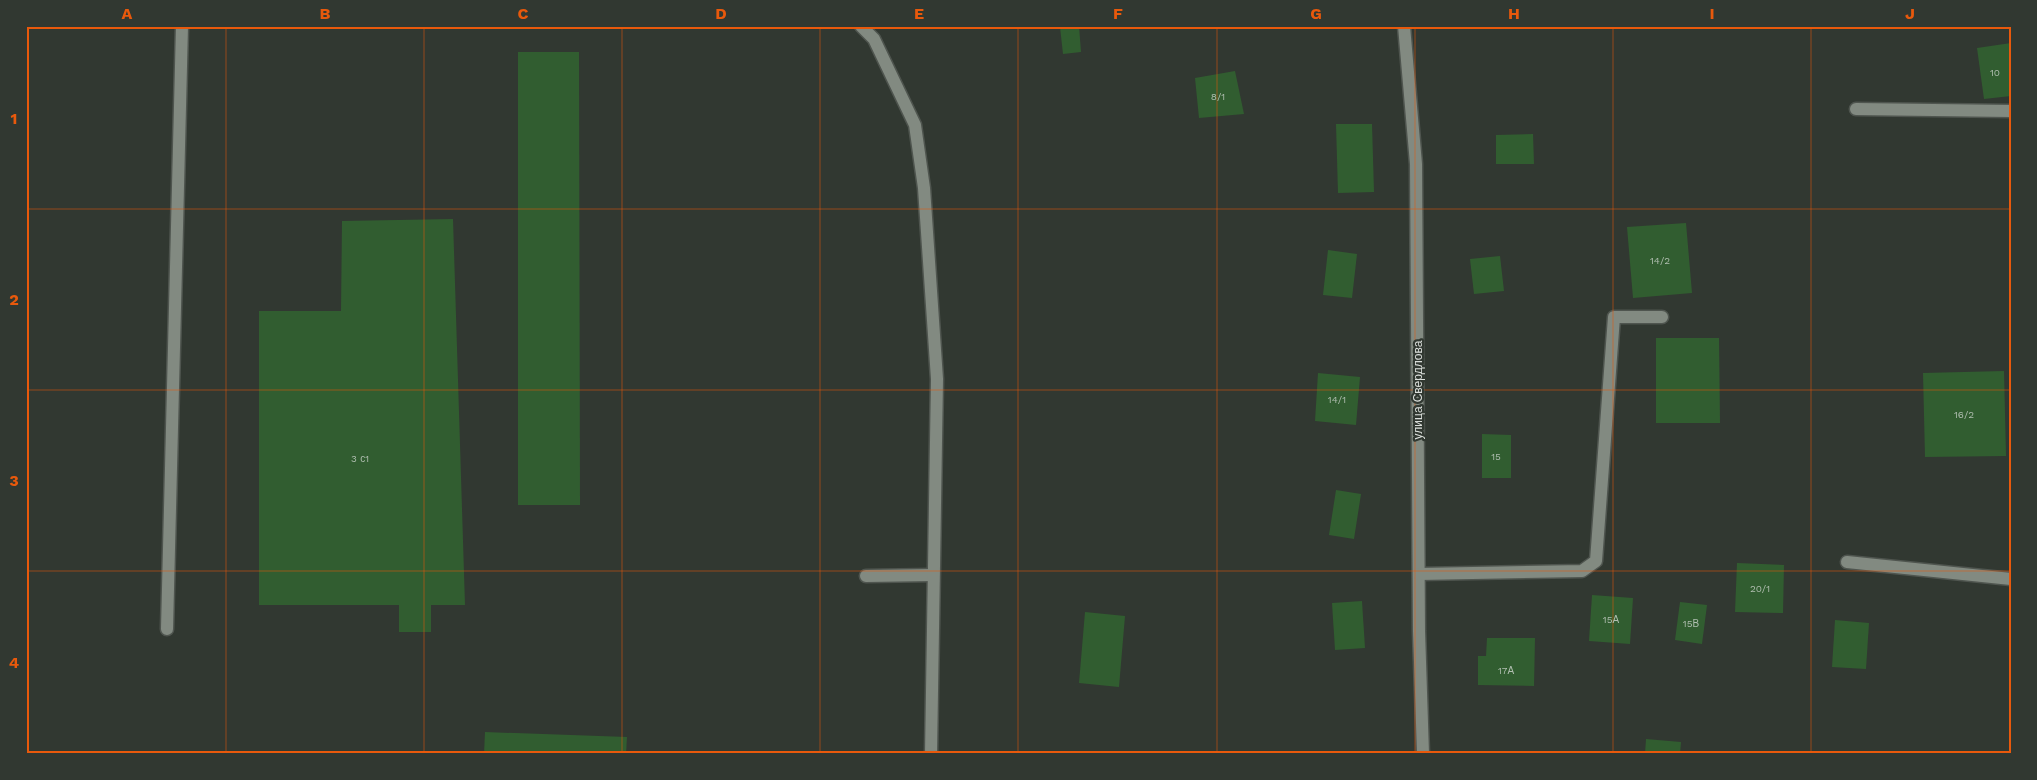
<svg xmlns="http://www.w3.org/2000/svg" width="2037" height="780" font-family="'Work Sans',sans-serif">
	<style>
		.building { fill: #315d30 }
		.lines { fill: none; stroke-linecap: round; stroke-linejoin: round }
		.service-casing { stroke: #4f554f; stroke-width: 15 }
		.minor-casing { stroke: #4f554f; stroke-width: 15 }
		.service { stroke: #828a81; stroke-width: 12 }
		.minor { stroke: #828a81; stroke-width: 12 }
		.grid { fill: none; stroke: #e8590c; stroke-width: 1; stroke-opacity: 0.55 }
		.labels { text-anchor: middle; stroke-width: 4.5; stroke-linejoin: round; paint-order: stroke }
		.number-label { font-size: 10px; fill: #b0beb0 }
		.street-label { font-size: 12px; fill: #dbdfdb; stroke: #313831 }
		.neatline { fill: none; stroke: #e8590c; stroke-width: 2 }
		.grid-label { font-size: 16px; text-anchor: middle; font-weight: bold; fill: #e8590c }
	</style>
	<rect width="100%" height="100%" fill="#313831"/>
	<!-- building -->
	<g class="building">
		<polygon points="1070,26 1079,26 1081,52 1063,54 1060,27"/>
		<polygon points="2011,43 2011,96 1984,99 1977,48"/>
		<polygon points="518,52 579,52 580,505 518,505"/>
		<polygon points="1235,71 1244,114 1199,118 1195,78"/>
		<polygon points="1336,124 1372,124 1374,192 1338,193"/>
		<polygon points="1533,134 1534,164 1496,164 1496,135"/>
		<polygon points="453,219 465,605 431,605 431,632 399,632 399,605 259,605 259,311 341,311 342,221"/>
		<polygon points="1686,223 1692,293 1633,298 1627,227"/>
		<polygon points="1328,250 1357,254 1352,298 1323,295"/>
		<polygon points="1500,256 1504,291 1474,294 1470,259"/>
		<polygon points="1656,338 1719,338 1720,423 1656,423"/>
		<polygon points="2004,371 2006,456 1925,457 1923,373"/>
		<polygon points="1318,373 1360,377 1356,425 1315,421"/>
		<polygon points="1482,434 1511,435 1511,478 1482,478"/>
		<polygon points="1336,490 1361,494 1354,539 1329,535"/>
		<polygon points="1737,563 1784,565 1783,613 1735,612"/>
		<polygon points="1592,595 1633,598 1630,644 1589,641"/>
		<polygon points="1362,601 1365,648 1335,650 1332,603"/>
		<polygon points="1680,602 1707,605 1702,644 1675,640"/>
		<polygon points="1085,612 1125,616 1119,687 1079,683"/>
		<polygon points="1835,620 1869,623 1866,669 1832,667"/>
		<polygon points="1487,638 1535,638 1534,686 1478,685 1478,656 1486,656"/>
		<polygon points="485,732 627,737 626,754 484,754"/>
		<polygon points="1646,739 1681,742 1680,754 1645,754"/>
	</g>
	<g class="lines">
		<defs>
			<g id="service">
				<polyline points="1404,26 1416,164 1419,631 1423,754"/>
				<polyline points="1856,109 2011,111"/>
				<polyline points="1847,562 2011,579"/>
				<polyline points="1419,574 1582,571 1596,561 1614,317 1662,317"/>
				<polyline points="866,576 933,575"/>
				<polyline points="167,629 182,26"/>
			</g>
			<polyline id="minor" points="861,26 874,39 915,125 924,188 937,379 931,754"/>
		</defs>
		<!-- service casing -->
		<use href="#service" class="service-casing"/>
		<!-- minor casing -->
		<use href="#minor" class="minor-casing"/>
		<!-- service -->
		<use href="#service" class="service"/>
		<!-- minor -->
		<use href="#minor" class="minor"/>
	</g>
	<!-- grid -->
	<path class="grid" d="M226,26V754M424,26V754M622,26V754M820,26V754M1018,26V754M1217,26V754M1415,26V754M1613,26V754M1811,26V754M26,209H2011M26,390H2011M26,571H2011"/>
	<g class="labels">
		<!-- number labels -->
		<g class="number-label">
			<text x="1995" y="76">10</text>
			<text x="1218" y="100">8/1</text>
			<text x="1660" y="264">14/2</text>
			<text x="1337" y="403">14/1</text>
			<text x="1964" y="418">16/2</text>
			<text x="1496" y="460">15</text>
			<text x="360" y="462">3 с1</text>
			<text x="1760" y="592">20/1</text>
			<text x="1611" y="623">15А</text>
			<text x="1691" y="627">15В</text>
			<text x="1506" y="674">17А</text>
		</g>
		<!-- street labels -->
		<g class="street-label">
			<text transform="translate(1418 390) rotate(-90)" y="4">улица Свердлова</text>
		</g>
	</g>
	<!-- border -->
	<rect width="2037" height="780" fill="none" stroke="#313831" stroke-width="55"/>
	<rect x="28" y="28" width="1982" height="724" class="neatline"/>
	<g class="grid-label">
		<text x="127" y="19">A</text>
		<text x="325" y="19">B</text>
		<text x="523" y="19">C</text>
		<text x="721" y="19">D</text>
		<text x="919" y="19">E</text>
		<text x="1118" y="19">F</text>
		<text x="1316" y="19">G</text>
		<text x="1514" y="19">H</text>
		<text x="1712" y="19">I</text>
		<text x="1910" y="19">J</text>
		<text x="14" y="124">1</text>
		<text x="14" y="305">2</text>
		<text x="14" y="486">3</text>
		<text x="14" y="668">4</text>
	</g>
</svg>
